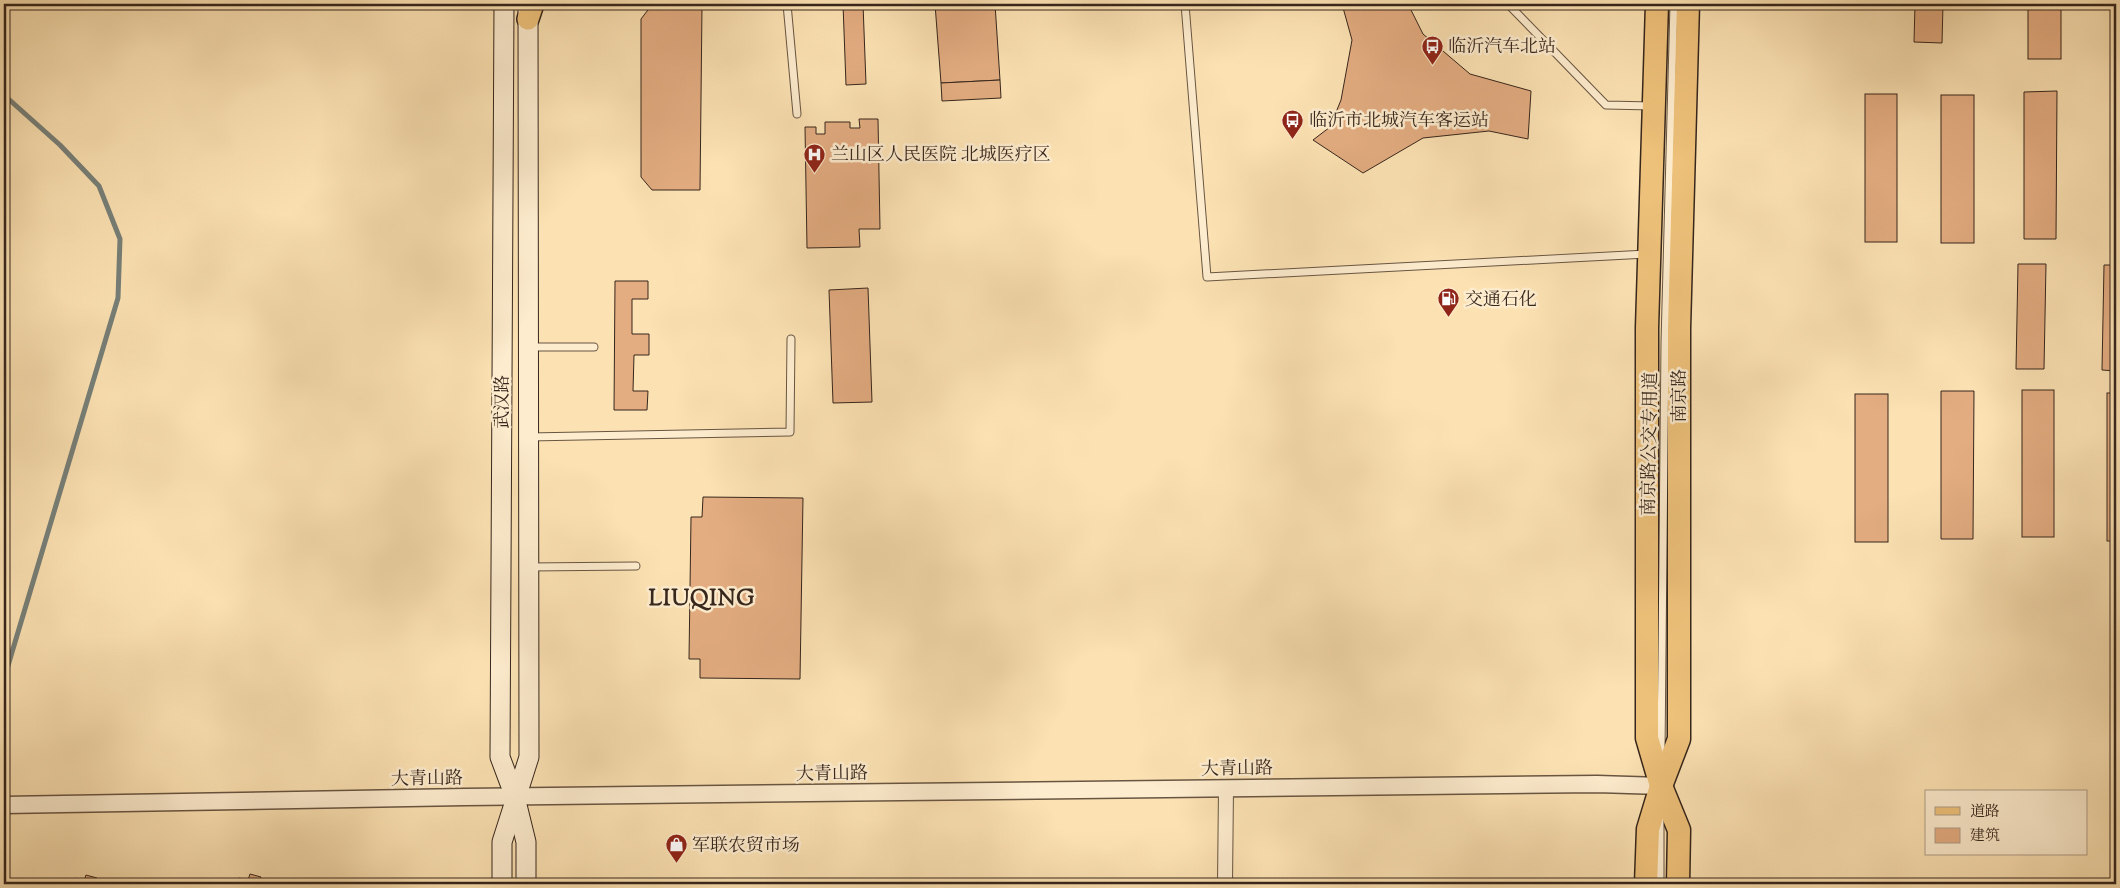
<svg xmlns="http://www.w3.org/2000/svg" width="2120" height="888" font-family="'Sorts Mill Goudy','Noto Serif SC',serif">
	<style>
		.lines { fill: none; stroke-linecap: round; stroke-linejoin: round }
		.stream { stroke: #778079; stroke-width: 5 }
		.building { fill: #e3ac81; stroke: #36261c }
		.service-casing { stroke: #685542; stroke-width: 9 }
		.minor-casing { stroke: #685542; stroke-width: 16 }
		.tertiary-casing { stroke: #685542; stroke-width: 19 }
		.secondary-casing { stroke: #36261c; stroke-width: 21 }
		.primary-casing { stroke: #36261c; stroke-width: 24 }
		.trunk-casing { stroke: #36261c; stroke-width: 25 }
		.service { stroke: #fdecce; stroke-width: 7 }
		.minor { stroke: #fdecce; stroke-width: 14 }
		.tertiary { stroke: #fdecce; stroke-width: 16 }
		.secondary { stroke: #fdecce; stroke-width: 19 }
		.primary { stroke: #eec17a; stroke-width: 21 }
		.trunk { stroke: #eec17a; stroke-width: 22 }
		.labels { text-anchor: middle; stroke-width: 5; stroke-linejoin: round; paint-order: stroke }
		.poi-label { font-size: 18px; fill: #36261c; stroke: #fdecce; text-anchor: start }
		.street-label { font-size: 18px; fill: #36261c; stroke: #fdecce }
		.district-label { font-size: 22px; font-weight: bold; letter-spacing: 1px; fill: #36261c; stroke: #fdecce }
	</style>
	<rect width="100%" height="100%" fill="#fce2b3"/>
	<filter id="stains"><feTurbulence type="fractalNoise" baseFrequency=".004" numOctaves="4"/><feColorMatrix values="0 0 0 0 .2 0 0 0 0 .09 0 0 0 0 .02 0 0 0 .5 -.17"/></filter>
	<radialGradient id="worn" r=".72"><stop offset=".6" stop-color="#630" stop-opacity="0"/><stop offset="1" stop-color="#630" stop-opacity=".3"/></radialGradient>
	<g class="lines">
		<!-- stream -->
		<polyline class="stream" points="4,95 60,145 99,186 120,239 118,298 4,679"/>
	</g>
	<!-- building -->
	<g class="building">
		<polygon points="843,4 863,4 866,84 846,85"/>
		<polygon points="935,4 995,4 1000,80 941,83"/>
		<polygon points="1342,4 1408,4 1423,34 1470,74 1531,91 1528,139 1489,131 1423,138 1363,173 1313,140 1330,127 1341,100 1352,40"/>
		<polygon points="1915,4 1943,4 1942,43 1914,42"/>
		<rect x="2028" y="4" width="33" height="55"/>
		<polygon points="651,6 702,6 700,190 652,190 641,177 641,19"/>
		<polygon points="1000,80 1001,98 942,101 941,83"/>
		<polygon points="2057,91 2056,239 2024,239 2024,92"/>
		<rect x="1865" y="94" width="32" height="148"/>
		<rect x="1941" y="95" width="33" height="148"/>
		<polygon points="859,119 878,119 880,229 859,229 860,247 807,248 805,127 816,127 816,134 825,134 825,122 850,122 850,128 860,128"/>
		<polygon points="2018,264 2046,264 2044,369 2016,369"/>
		<polygon points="2104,265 2116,265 2116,371 2102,370"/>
		<polygon points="615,281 648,281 648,299 632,299 632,334 649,334 649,355 634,355 633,391 648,391 647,410 614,410"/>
		<polygon points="868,288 872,402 833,403 829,290"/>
		<rect x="2022" y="390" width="32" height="147"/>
		<polygon points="1941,391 1974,391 1973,539 1941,539"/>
		<rect x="2107" y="393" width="9" height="148"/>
		<rect x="1855" y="394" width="33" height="148"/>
		<polygon points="703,497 803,498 800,679 700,678 700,659 689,659 691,517 702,517"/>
		<polygon points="250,874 261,877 259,883 263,884 237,884 239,878 248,880"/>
		<polygon points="86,875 97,878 95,884 97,884 73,884 75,878 84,881"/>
	</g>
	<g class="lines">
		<defs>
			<g id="service">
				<polyline points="787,4 797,114"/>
				<polyline points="1185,4 1207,277 1647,254"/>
				<polyline points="1508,4 1606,105 1652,106"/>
				<polyline points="529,347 594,347"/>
				<polyline points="529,437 790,432 791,339"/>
				<polyline points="529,567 636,566"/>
				<polyline points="1661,753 1665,343 1674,4"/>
				<polyline points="1660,884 1660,819"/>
			</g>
			<polyline id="minor" points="1225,884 1226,788"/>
			<polyline id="tertiary" points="4,805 465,797 1597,784 1661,786"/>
			<g id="secondary">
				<polyline points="504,4 500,757 515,797 526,842 526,884"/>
				<polyline points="502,884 502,842 529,757 528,5"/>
			</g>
			<polyline id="primary" points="528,19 533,4"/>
			<g id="trunk">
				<polyline points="1657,4 1647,328 1647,738 1661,786 1679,830 1678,884"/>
				<polyline points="1646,884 1648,829 1661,786 1679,739 1679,329 1688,4"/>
			</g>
		</defs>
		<!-- service casing -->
		<use href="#service" class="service-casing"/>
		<!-- minor casing -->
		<use href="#minor" class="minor-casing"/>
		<!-- tertiary casing -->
		<use href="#tertiary" class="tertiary-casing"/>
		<!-- secondary casing -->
		<use href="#secondary" class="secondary-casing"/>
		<!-- primary casing -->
		<use href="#primary" class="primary-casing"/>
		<!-- trunk casing -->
		<use href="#trunk" class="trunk-casing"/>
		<!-- service -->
		<use href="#service" class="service"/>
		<!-- minor -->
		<use href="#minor" class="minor"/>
		<!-- tertiary -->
		<use href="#tertiary" class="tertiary"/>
		<!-- secondary -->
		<use href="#secondary" class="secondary"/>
		<!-- primary -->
		<use href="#primary" class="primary"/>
		<!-- trunk -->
		<use href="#trunk" class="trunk"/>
	</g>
	<!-- icons -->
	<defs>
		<symbol id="bus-pin" viewBox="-11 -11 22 30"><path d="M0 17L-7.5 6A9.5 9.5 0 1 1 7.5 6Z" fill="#8f2418" stroke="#fdecce"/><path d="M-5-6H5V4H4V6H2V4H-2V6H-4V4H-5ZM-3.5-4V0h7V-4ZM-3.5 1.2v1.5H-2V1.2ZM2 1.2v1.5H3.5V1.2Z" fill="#fff"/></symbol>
		<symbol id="hospital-pin" viewBox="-11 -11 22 30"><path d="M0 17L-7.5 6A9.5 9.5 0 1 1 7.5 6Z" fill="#8f2418" stroke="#fdecce"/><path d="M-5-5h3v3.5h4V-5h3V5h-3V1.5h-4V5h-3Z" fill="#fff"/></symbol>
		<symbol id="fuel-pin" viewBox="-11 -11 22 30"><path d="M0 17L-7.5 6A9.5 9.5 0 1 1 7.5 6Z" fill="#8f2418" stroke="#fdecce"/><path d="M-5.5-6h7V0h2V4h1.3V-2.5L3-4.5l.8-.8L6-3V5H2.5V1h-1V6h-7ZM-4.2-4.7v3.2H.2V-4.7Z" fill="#fff"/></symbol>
		<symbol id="shop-pin" viewBox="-11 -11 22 30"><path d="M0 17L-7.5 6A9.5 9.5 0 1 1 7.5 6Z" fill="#8f2418" stroke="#fdecce"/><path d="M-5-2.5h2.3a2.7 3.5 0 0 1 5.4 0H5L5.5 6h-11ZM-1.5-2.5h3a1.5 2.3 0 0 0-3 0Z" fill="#fff"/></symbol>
	</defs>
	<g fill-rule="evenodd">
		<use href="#bus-pin" x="1420" y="34" width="25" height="34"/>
		<use href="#bus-pin" x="1280" y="108" width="25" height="34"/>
		<use href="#hospital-pin" x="802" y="142" width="25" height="34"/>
		<use href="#fuel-pin" x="1436" y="286" width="25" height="34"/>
		<use href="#shop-pin" x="664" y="832" width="25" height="34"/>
	</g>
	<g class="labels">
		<!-- poi labels -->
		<g class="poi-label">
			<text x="1448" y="52">临沂汽车北站</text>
			<text x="1309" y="126">临沂市北城汽车客运站</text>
			<text x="831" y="160">兰山区人民医院 北城医疗区</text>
			<text x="1465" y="305">交通石化</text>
			<text x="692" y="851">军联农贸市场</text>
		</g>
		<!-- street labels -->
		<g class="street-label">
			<text transform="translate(1679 396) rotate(-90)" y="6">南京路</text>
			<text transform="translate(502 402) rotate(-90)" y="6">武汉路</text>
			<text transform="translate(1649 444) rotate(-89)" y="6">南京路公交专用道</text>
			<text transform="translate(1237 768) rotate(-1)" y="6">大青山路</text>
			<text transform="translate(832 773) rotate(-1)" y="6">大青山路</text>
			<text transform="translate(427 778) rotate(-1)" y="6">大青山路</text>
		</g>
		<!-- district labels -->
		<g class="district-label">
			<text x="702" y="605">LIUQING</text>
		</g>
	</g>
	<!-- margin -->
	<rect width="2120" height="888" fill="none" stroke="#fce2b3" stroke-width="20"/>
	<rect x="5" y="5" width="2110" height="878" fill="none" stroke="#36261c" stroke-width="2.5"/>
	<rect x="10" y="10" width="2100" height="868" fill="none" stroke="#36261c"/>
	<!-- legend -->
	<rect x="1925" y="790" width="162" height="65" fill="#fdecce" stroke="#ad9d87"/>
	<rect x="1935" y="807" width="25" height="8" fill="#eec17a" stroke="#ad9d87"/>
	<text x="1970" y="816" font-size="15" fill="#36261c">道路</text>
	<rect x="1935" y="828" width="25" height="15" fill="#e3ac81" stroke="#ad9d87"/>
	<text x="1970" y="840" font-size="15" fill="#36261c">建筑</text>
	<rect width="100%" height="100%" filter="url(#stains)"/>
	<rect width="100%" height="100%" fill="url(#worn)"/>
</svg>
